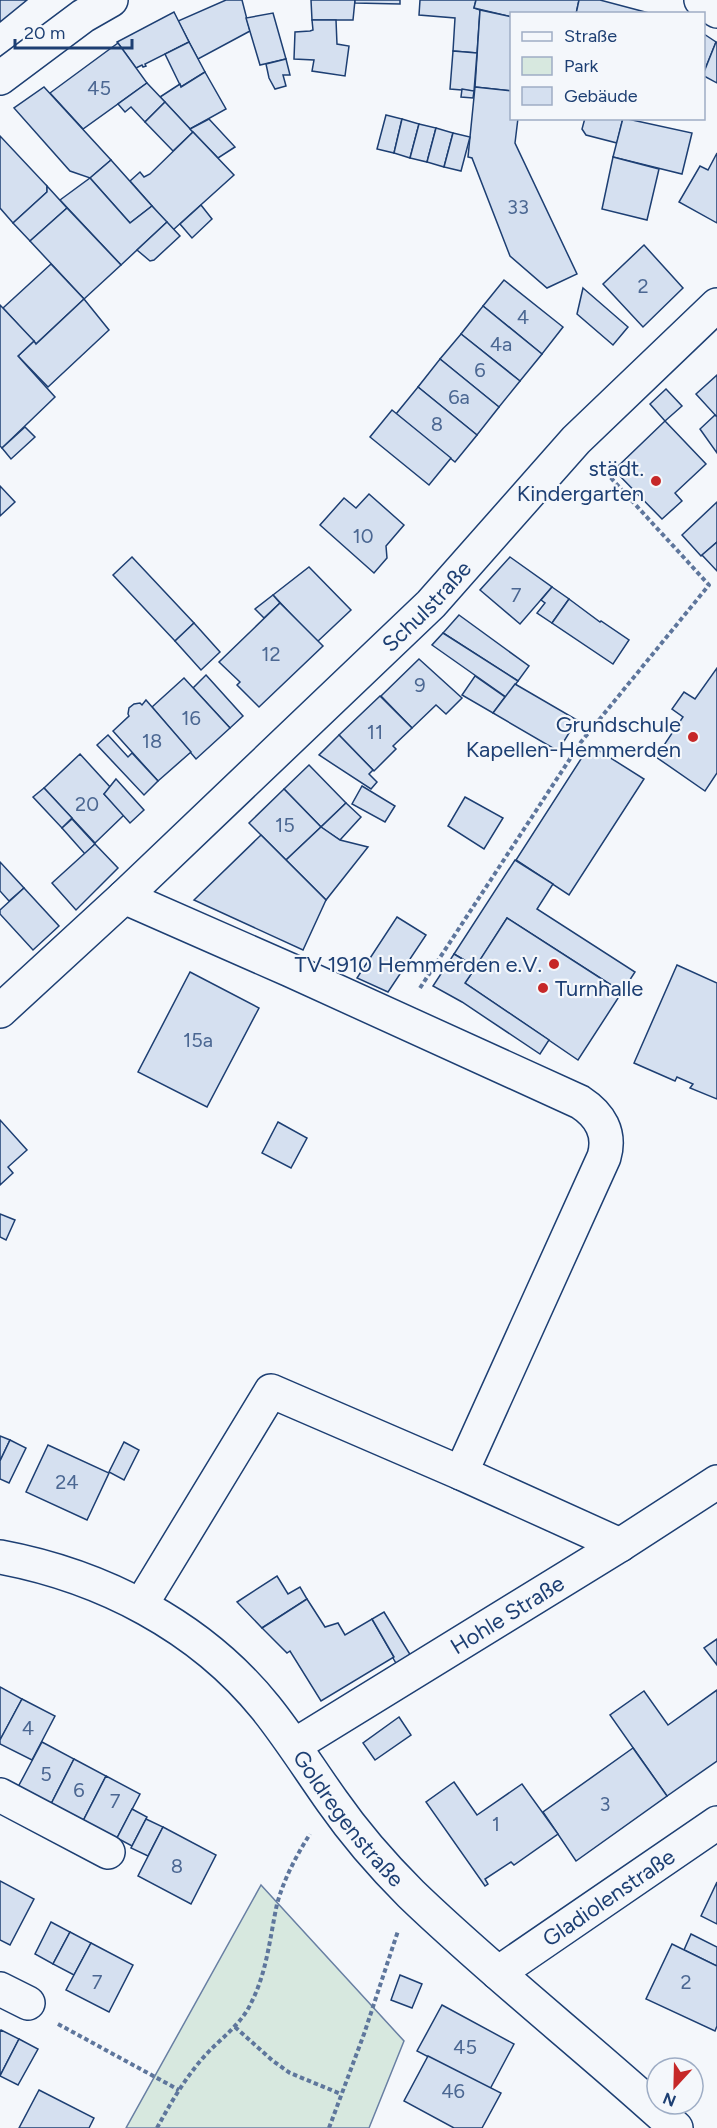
<svg xmlns="http://www.w3.org/2000/svg" width="717" height="2128" font-family="Figtree,sans-serif">
	<style>
		.green { fill: #d7e8df; stroke: #687fa3; stroke-width: 1.5 }
		.building { fill: #d5e0f0; stroke: #1d3f73; stroke-width: 1.5 }
		.lines { fill: none; stroke-linecap: round; stroke-linejoin: round }
		.minor-casing { stroke: #1d3f73; stroke-width: 36 }
		.major-casing { stroke: #1d3f73; stroke-width: 36 }
		.path { stroke: #5e769c; stroke-width: 4; stroke-dasharray: 4.5 3; stroke-linecap: butt }
		.minor { stroke: #f4f7fb; stroke-width: 33 }
		.major { stroke: #f4f7fb; stroke-width: 33 }
		.poi-dot { fill: #c62828; stroke: #f4f7fb; stroke-width: 2 }
		.labels { text-anchor: middle; stroke-width: 4.5; stroke-linejoin: round; paint-order: stroke }
		.number-label { font-size: 20px; fill: #4b6792 }
		.poi-label { font-size: 22px; fill: #1d3f73; stroke: #f4f7fb; text-anchor: end }
		.street-label { font-size: 22px; fill: #1d3f73; stroke: #f4f7fb }
	</style>
	<rect width="100%" height="100%" fill="#f4f7fb"/>
	<!-- green -->
	<polygon class="green" points="261,1885 404,2041 369,2128 126,2128"/>
	<!-- building -->
	<g class="building">
		<polygon points="0,0 27,0 0,22"/>
		<polygon points="226,0 242,0 250,31 198,59 178,21"/>
		<polygon points="311,0 355,0 353,20 312,20"/>
		<polygon points="355,0 400,0 400,4 355,3"/>
		<polygon points="420,0 476,0 474,8 480,10 477,53 453,51 455,18 419,15"/>
		<polygon points="476,0 579,0 576,14 512,14 512,17 474,8"/>
		<polygon points="579,0 600,0 649,13 576,14"/>
		<polygon points="480,10 512,17 512,91 475,87"/>
		<polygon points="174,12 189,42 145,64 146,66 143,67 142,65 136,68 117,42"/>
		<polygon points="273,13 286,59 260,65 246,18"/>
		<polygon points="312,20 336,20 337,44 349,46 345,76 312,71 314,60 294,59 295,32 310,31 313,30"/>
		<polygon points="704,34 716,42 704,72"/>
		<polygon points="189,42 205,72 181,87 165,54"/>
		<polygon points="716,42 717,43 717,83 704,76 704,72"/>
		<polygon points="118,43 147,83 83,129 50,93"/>
		<polygon points="453,51 477,53 474,91 450,89"/>
		<polygon points="286,59 290,75 283,75 286,86 275,89 269,78 266,64"/>
		<polygon points="205,72 226,109 190,129 160,97 180,84 181,87"/>
		<polygon points="147,83 165,102 145,122 131,107 125,112 118,104"/>
		<polygon points="44,87 111,160 90,178 70,171 14,108"/>
		<polygon points="475,87 512,91 512,118 518,118 515,143 577,274 547,288 510,256 472,158 468,157"/>
		<polygon points="462,89 474,91 473,98 461,97"/>
		<polygon points="165,102 193,132 173,151 145,122"/>
		<polygon points="386,115 402,119 394,153 377,149"/>
		<polygon points="585,118 623,118 617,143 586,135 582,129"/>
		<polygon points="623,118 692,133 682,174 613,157"/>
		<polygon points="209,119 235,147 218,158 190,129"/>
		<polygon points="402,119 419,124 410,158 394,153"/>
		<polygon points="419,124 436,128 427,162 410,158"/>
		<polygon points="436,128 453,133 444,167 427,162"/>
		<polygon points="193,132 234,175 173,230 130,181 140,172 144,177 150,174"/>
		<polygon points="453,133 470,137 461,171 444,167"/>
		<polygon points="0,136 47,186 47,192 13,223 0,208"/>
		<polygon points="717,153 717,223 679,202 700,166 708,170"/>
		<polygon points="613,157 659,169 647,220 602,209"/>
		<polygon points="111,160 152,206 130,223 90,178"/>
		<polygon points="90,178 130,223 152,206 167,222 121,265 60,200"/>
		<polygon points="47,186 67,208 30,241 13,223 47,192"/>
		<polygon points="201,205 212,219 192,238 180,224"/>
		<polygon points="67,208 121,265 84,299 30,241"/>
		<polygon points="167,222 180,236 154,260 150,261 137,250"/>
		<polygon points="644,245 683,288 643,327 603,284"/>
		<polygon points="51,264 84,299 36,344 3,308"/>
		<polygon points="504,280 563,327 542,354 483,306"/>
		<polygon points="583,288 628,327 613,345 577,314"/>
		<polygon points="84,299 109,330 48,387 18,356 34,341 36,344"/>
		<polygon points="0,305 34,341 18,356 55,397 2,448 0,446"/>
		<polygon points="483,306 542,354 520,381 461,334"/>
		<polygon points="461,334 520,381 499,407 440,359"/>
		<polygon points="440,359 499,407 477,435 418,387"/>
		<polygon points="717,375 717,417 696,394"/>
		<polygon points="418,387 477,435 455,462 396,414"/>
		<polygon points="666,389 682,406 665,421 650,404"/>
		<polygon points="392,410 451,458 429,485 370,437"/>
		<polygon points="715,415 717,417 717,453 700,429"/>
		<polygon points="665,421 706,464 675,493 682,501 662,519 614,470"/>
		<polygon points="25,427 35,437 11,459 2,448"/>
		<polygon points="0,486 15,502 0,516"/>
		<polygon points="369,494 404,525 386,546 387,558 374,573 320,525 344,498 356,508"/>
		<polygon points="717,502 717,542 701,556 682,535"/>
		<polygon points="717,542 717,571 702,555"/>
		<polygon points="132,557 194,623 175,641 113,575"/>
		<polygon points="510,557 552,587 520,624 480,590"/>
		<polygon points="309,567 351,610 317,642 273,595"/>
		<polygon points="552,587 569,599 552,623 537,613 545,603 541,600"/>
		<polygon points="273,595 280,603 264,618 255,609"/>
		<polygon points="569,599 600,622 601,621 629,640 613,664 552,623"/>
		<polygon points="280,603 323,646 259,707 237,685 240,682 219,662"/>
		<polygon points="459,615 529,666 518,681 443,633"/>
		<polygon points="194,623 220,652 201,670 175,641"/>
		<polygon points="443,633 518,681 506,697 432,645"/>
		<polygon points="419,659 462,698 446,714 436,705 412,728 381,696"/>
		<polygon points="717,668 717,773 705,791 656,757 683,717 672,709 684,692 695,699"/>
		<polygon points="206,675 243,716 230,728 193,688"/>
		<polygon points="475,676 505,697 493,713 462,695"/>
		<polygon points="184,678 230,728 196,759 152,707"/>
		<polygon points="515,684 577,720 558,751 493,713"/>
		<polygon points="380,696 412,728 393,746 396,749 374,771 339,735"/>
		<polygon points="146,700 191,752 158,781 113,731 129,716 128,714 129,708 134,704 140,703 142,705"/>
		<polygon points="108,735 128,757 132,753 158,781 144,795 97,745"/>
		<polygon points="339,735 373,770 369,774 377,782 371,789 319,755"/>
		<polygon points="590,745 644,779 569,895 516,860"/>
		<polygon points="80,754 111,788 104,794 124,815 95,843 44,788"/>
		<polygon points="309,765 346,803 321,827 284,789"/>
		<polygon points="116,779 144,810 130,823 104,794"/>
		<polygon points="362,786 395,806 385,822 352,804"/>
		<polygon points="44,788 72,818 62,828 33,797"/>
		<polygon points="284,789 321,827 286,860 249,823"/>
		<polygon points="465,797 503,818 484,849 448,826"/>
		<polygon points="346,803 361,817 340,840 321,827"/>
		<polygon points="72,819 95,844 85,854 62,828"/>
		<polygon points="321,827 340,840 368,847 326,900 286,860"/>
		<polygon points="261,835 326,900 303,950 194,900"/>
		<polygon points="95,844 118,868 76,910 52,883"/>
		<polygon points="515,860 553,884 537,909 635,972 622,992 507,918 476,967 454,954"/>
		<polygon points="0,862 24,888 9,901 0,891"/>
		<polygon points="24,888 59,926 33,950 0,914 0,910"/>
		<polygon points="397,917 426,935 388,992 357,978"/>
		<polygon points="507,918 622,992 578,1060 465,983"/>
		<polygon points="454,954 476,967 465,983 549,1040 540,1054 462,1002 433,986"/>
		<polygon points="677,965 717,983 717,1099 690,1088 693,1084 677,1077 675,1081 634,1063"/>
		<polygon points="190,972 259,1008 207,1107 138,1072"/>
		<polygon points="0,1120 27,1150 8,1167 13,1173 0,1185"/>
		<polygon points="278,1122 307,1138 291,1168 262,1153"/>
		<polygon points="0,1214 15,1220 6,1240 0,1237"/>
		<polygon points="0,1436 10,1440 0,1461"/>
		<polygon points="10,1440 26,1448 9,1483 0,1479 0,1461"/>
		<polygon points="124,1442 139,1450 124,1480 109,1472"/>
		<polygon points="48,1445 109,1473 87,1520 26,1492"/>
		<polygon points="277,1576 288,1594 300,1587 307,1599 262,1628 237,1602"/>
		<polygon points="307,1599 325,1627 338,1623 345,1635 372,1619 394,1657 321,1701 290,1651 287,1653 262,1628"/>
		<polygon points="384,1612 411,1656 397,1665 393,1658 394,1657 372,1619"/>
		<polygon points="717,1639 717,1665 704,1648"/>
		<polygon points="0,1687 22,1699 0,1740"/>
		<polygon points="717,1690 717,1761 667,1796 610,1715 644,1691 668,1725"/>
		<polygon points="22,1699 55,1716 32,1760 0,1744 0,1740"/>
		<polygon points="399,1717 411,1735 375,1760 363,1743"/>
		<polygon points="42,1742 74,1759 51,1804 18,1787"/>
		<polygon points="633,1748 667,1796 576,1861 543,1812"/>
		<polygon points="74,1759 106,1776 83,1821 51,1804"/>
		<polygon points="106,1776 140,1794 117,1838 83,1821"/>
		<polygon points="454,1782 477,1815 522,1784 558,1834 514,1865 511,1862 485,1879 488,1884 485,1886 426,1802"/>
		<polygon points="132,1809 147,1817 132,1846 117,1838"/>
		<polygon points="146,1819 163,1827 148,1856 131,1848"/>
		<polygon points="163,1827 216,1855 191,1904 138,1876"/>
		<polygon points="0,1881 34,1899 10,1945 0,1940"/>
		<polygon points="717,1882 717,1924 701,1916"/>
		<polygon points="51,1922 70,1932 53,1964 35,1954"/>
		<polygon points="70,1932 91,1943 74,1975 53,1964"/>
		<polygon points="691,1934 717,1947 717,1966 684,1950"/>
		<polygon points="91,1943 133,1965 109,2012 66,1990"/>
		<polygon points="672,1944 717,1966 717,2026 715,2031 646,1999"/>
		<polygon points="400,1975 422,1984 412,2008 391,2000"/>
		<polygon points="442,2005 514,2044 490,2089 417,2051"/>
		<polygon points="1,2030 19,2039 0,2076 0,2032"/>
		<polygon points="19,2039 38,2049 18,2085 0,2076"/>
		<polygon points="428,2056 501,2093 482,2128 454,2128 404,2101"/>
		<polygon points="39,2090 94,2118 89,2128 19,2128"/>
	</g>
	<g class="lines">
		<defs>
			<g id="minor">
				<polyline points="0,78 83,16 111,0"/>
				<path d="M124,897L290,970L580,1102C600,1115 611,1133 604,1157L461,1473L620,1545"/>
				<path id="s1" d="M0,1011L124,897L431,604L576,440L717,305"/>
				<path id="s2" d="M0,1557C102,1576 200,1626 266,1708C290,1738 310,1770 332,1801C355,1834 382,1865 411,1894C496,1976 589,2048 676,2128"/>
				<polyline points="141,1605 271,1391 461,1473"/>
				<path id="s3" d="M295,1745L620,1545L717,1482"/>
				<polyline points="0,1795 108,1852"/>
				<path id="s4" d="M498,1973L717,1823"/>
				<polyline points="0,1989 28,2003"/>
			</g>
			<polyline id="major" points="701,0 717,11"/>
		</defs>
		<!-- minor casing -->
		<use href="#minor" class="minor-casing"/>
		<!-- major casing -->
		<use href="#major" class="major-casing"/>
		<!-- path -->
		<g class="path">
			<polyline points="420,988 581,742 709,585 600,466"/>
			<polyline points="58,2024 179,2090"/>
			<polyline points="235,2027 273,2061 290,2073 341,2094"/>
			<path d="M157,2128C170,2104 184,2080 202,2059C219,2039 241,2026 252,2001C267,1971 270,1937 277,1904C284,1879 296,1856 310,1834"/>
			<polyline points="329,2128 364,2034 398,1931"/>
		</g>
		<!-- minor -->
		<use href="#minor" class="minor"/>
		<!-- major -->
		<use href="#major" class="major"/>
	</g>
	<!-- markers -->
	<g class="poi-dot">
		<circle cx="656" cy="481" r="6"/>
		<circle cx="693" cy="737" r="6"/>
		<circle cx="554" cy="964" r="6"/>
		<circle cx="543" cy="988" r="6"/>
	</g>
	<g class="labels">
		<!-- number labels -->
		<g class="number-label">
			<text x="99" y="95">45</text>
			<text x="518" y="214">33</text>
			<text x="643" y="293">2</text>
			<text x="523" y="324">4</text>
			<text x="501" y="351">4a</text>
			<text x="480" y="377">6</text>
			<text x="459" y="404">6a</text>
			<text x="437" y="431">8</text>
			<text x="363" y="543">10</text>
			<text x="516" y="602">7</text>
			<text x="271" y="661">12</text>
			<text x="420" y="692">9</text>
			<text x="191" y="725">16</text>
			<text x="375" y="739">11</text>
			<text x="152" y="748">18</text>
			<text x="87" y="811">20</text>
			<text x="285" y="832">15</text>
			<text x="198" y="1047">15a</text>
			<text x="67" y="1489">24</text>
			<text x="28" y="1735">4</text>
			<text x="46" y="1781">5</text>
			<text x="79" y="1797">6</text>
			<text x="115" y="1808">7</text>
			<text x="605" y="1811">3</text>
			<text x="496" y="1831">1</text>
			<text x="177" y="1873">8</text>
			<text x="97" y="1989">7</text>
			<text x="686" y="1989">2</text>
			<text x="465" y="2054">45</text>
			<text x="453" y="2098">46</text>
		</g>
		<!-- poi labels -->
		<g class="poi-label">
			<text x="644" y="476">städt.<tspan x="644" dy="25">Kindergarten</tspan></text>
			<text x="681" y="732">Grundschule<tspan x="681" dy="25">Kapellen-Hemmerden</tspan></text>
			<text x="542" y="972">TV 1910 Hemmerden e.V.</text>
			<text x="555" y="996" text-anchor="start">Turnhalle</text>
		</g>
		<!-- street labels -->
		<g class="street-label">
			<text dy="8" stroke="none"><textPath href="#s1" startOffset="588">Schulstraße</textPath></text>
			<text dy="8" stroke="none"><textPath href="#s3" startOffset="249">Hohle Straße</textPath></text>
			<text dy="8" stroke="none"><textPath href="#s2" startOffset="450">Goldregenstraße</textPath></text>
			<text dy="8" stroke="none"><textPath href="#s4" startOffset="134">Gladiolenstraße</textPath></text>
		</g>
	</g>
	<!-- legend -->
	<rect x="510" y="12" width="195" height="108" fill="#f4f7fb" stroke="#9eadc5" stroke-width="1.5"/>
	<rect x="522" y="32" width="30" height="9" fill="#f4f7fb" stroke="#9eadc5" stroke-width="1.5"/>
	<text x="564" y="42" font-size="18" fill="#1d3f73">Straße</text>
	<rect x="522" y="57" width="30" height="18" fill="#d7e8df" stroke="#9eadc5" stroke-width="1.5"/>
	<text x="564" y="72" font-size="18" fill="#1d3f73">Park</text>
	<rect x="522" y="87" width="30" height="18" fill="#d5e0f0" stroke="#9eadc5" stroke-width="1.5"/>
	<text x="564" y="102" font-size="18" fill="#1d3f73">Gebäude</text>
	<!-- north arrow -->
	<g transform="translate(675 2086) rotate(202)"><circle r="28" fill="#f4f7fb" stroke="#9eadc5" stroke-width="1.5"/>
	<path d="M0-4.5L10 22L0 15L-10 22Z" fill="#c62828"/>
	<text y="-9" font-size="16" font-weight="bold" text-anchor="middle" fill="#1d3f73">N</text>
	</g>
	<!-- scale -->
	<path d="M15 39v9h117v-9" fill="none" stroke="#1d3f73" stroke-width="3"/>
	<text x="24" y="39" font-size="18" fill="#1d3f73" stroke="#f4f7fb" stroke-width="4.5" paint-order="stroke">20 m</text>
</svg>
